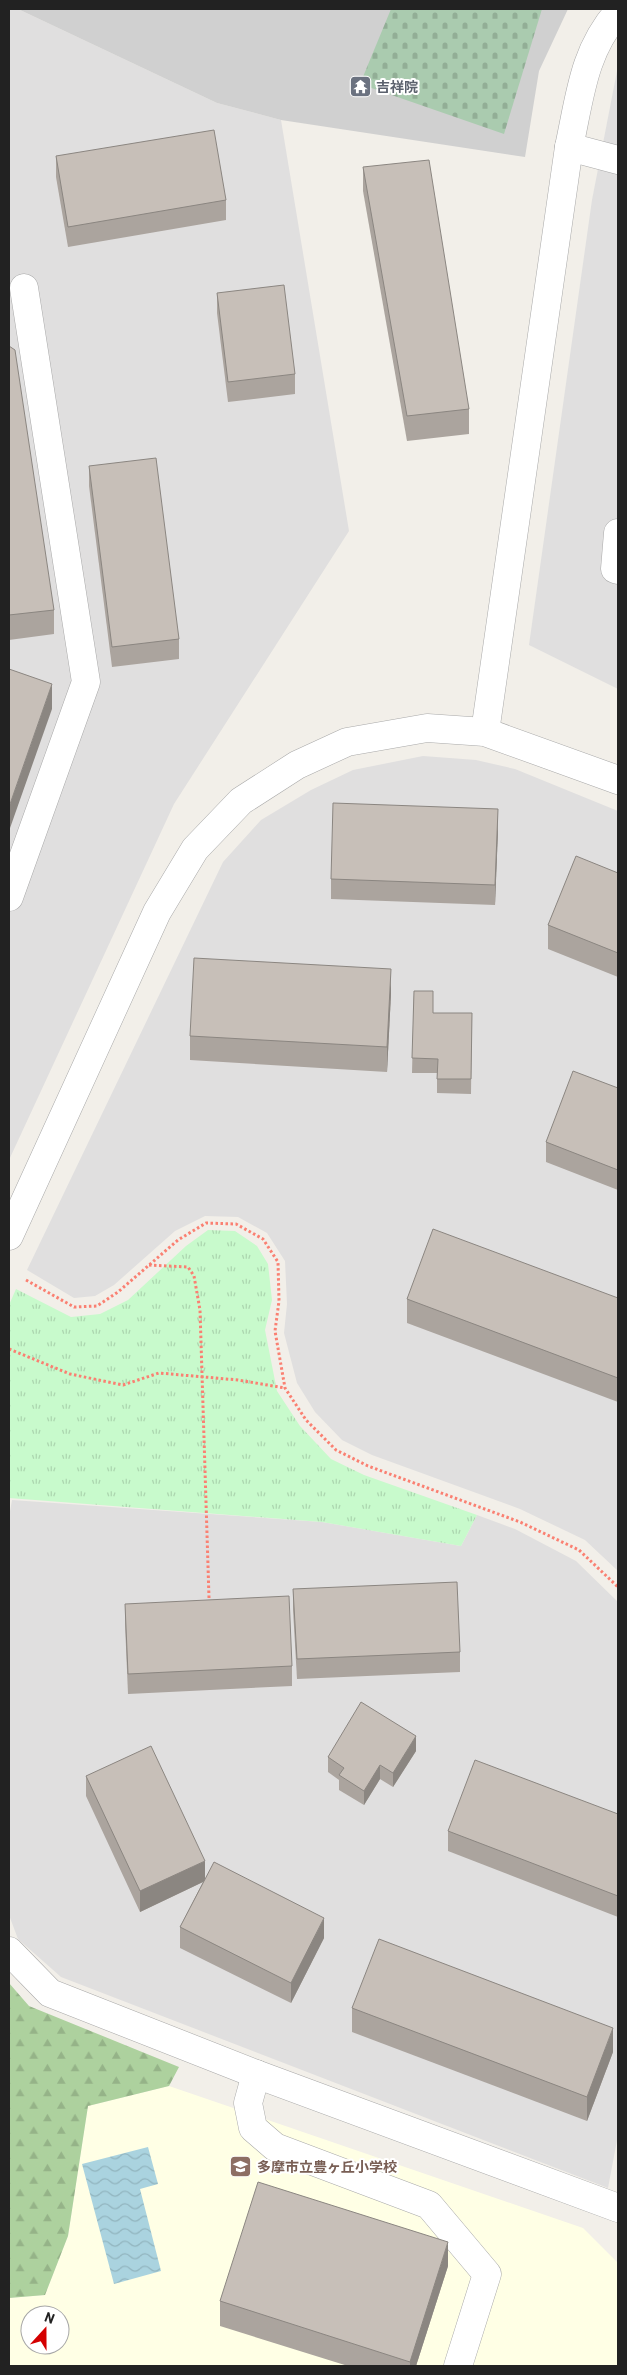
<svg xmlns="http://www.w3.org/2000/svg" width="627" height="2375" font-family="Barlow,'Noto Sans JP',sans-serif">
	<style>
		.residential { fill: #e0dfdf }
		.education { fill: #ffffe5; fill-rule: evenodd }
		.religious { fill: #d0d0d0 }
		.forest { fill: url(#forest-firs) }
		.cemetery { fill: url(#cemetery-stones) }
		.park { fill: url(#park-tufts) }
		.water { fill: url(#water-waves) }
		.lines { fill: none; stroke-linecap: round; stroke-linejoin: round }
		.minor-casing { stroke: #a9a9a9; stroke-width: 29 }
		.path { stroke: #fa8072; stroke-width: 3; stroke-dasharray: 2.5 2.5; stroke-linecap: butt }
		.minor { stroke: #fff; stroke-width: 28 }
		.wall { fill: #aba49e }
		.shaded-wall { fill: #8b8681 }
		.building { fill: #c7bfb8; stroke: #8b8681 }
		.labels { text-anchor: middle; stroke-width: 4; stroke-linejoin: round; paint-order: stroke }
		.worship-label { font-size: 14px; font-weight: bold; fill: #5b616d; stroke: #fff; text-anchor: start }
		.education-label { font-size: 14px; font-weight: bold; fill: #785e54; stroke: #fff; text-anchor: start }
	</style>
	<defs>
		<pattern id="forest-firs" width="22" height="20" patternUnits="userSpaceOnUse" patternTransform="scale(1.25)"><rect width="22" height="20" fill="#add19e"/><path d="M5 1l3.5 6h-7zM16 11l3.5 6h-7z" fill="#95b388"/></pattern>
		<pattern id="cemetery-stones" width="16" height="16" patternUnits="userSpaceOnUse" patternTransform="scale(1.25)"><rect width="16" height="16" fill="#aacbaf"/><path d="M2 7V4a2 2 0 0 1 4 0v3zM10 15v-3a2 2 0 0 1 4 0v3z" fill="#92ae96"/></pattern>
		<pattern id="park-tufts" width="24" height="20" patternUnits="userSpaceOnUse" patternTransform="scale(1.25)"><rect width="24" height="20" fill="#c8facc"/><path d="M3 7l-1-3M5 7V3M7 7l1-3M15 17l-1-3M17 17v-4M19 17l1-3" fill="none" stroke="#acd6af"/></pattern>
		<pattern id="water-waves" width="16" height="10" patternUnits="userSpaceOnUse" patternTransform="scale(1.25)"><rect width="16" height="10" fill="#aad3df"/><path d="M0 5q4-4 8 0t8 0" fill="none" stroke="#92b5bf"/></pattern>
	</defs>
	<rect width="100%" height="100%" fill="#f2efe9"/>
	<!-- residential -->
	<g class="residential">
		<polygon points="9,9 18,9 217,103 281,120 349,531 174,804 9,1160"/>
		<polygon points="618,66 618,689 529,645 592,200"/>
		<polygon points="423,756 476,760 515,769 618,811 618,1571 585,1540 520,1509 372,1455 342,1440 315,1412 297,1383 284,1333 287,1304 285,1261 267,1233 238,1217 205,1216 175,1231 114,1285 95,1296 74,1298 27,1270 223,862 261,820 311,790 353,770"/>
		<polygon points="12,1500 322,1522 461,1546 477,1515 515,1529 576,1561 618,1602 618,2135 608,2188 61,1977 18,1939 9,1915 9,1517"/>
	</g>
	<!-- education -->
	<path class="education" d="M169,2086L583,2228L618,2263V2366H9V2298L45,2295L68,2236L88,2106ZM30,2315H60V2345H30Z"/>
	<!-- religious -->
	<polygon class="religious" points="18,9 568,9 539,71 525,157 281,120 217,103"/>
	<!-- forest -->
	<polygon class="forest" points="9,1983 29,2006 179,2067 169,2086 88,2106 68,2236 45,2295 9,2298"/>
	<!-- cemetery -->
	<polygon class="cemetery" points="391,9 542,9 504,134 360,84"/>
	<!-- park -->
	<polygon class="park" points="208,1230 235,1231 257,1246 268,1264 272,1300 265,1330 277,1391 300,1426 331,1459 364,1475 477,1515 461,1546 322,1522 9,1498 9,1305 16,1289 71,1317 100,1314 128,1300 186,1246"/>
	<!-- water -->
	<polygon class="water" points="148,2147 158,2184 140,2189 161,2271 114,2284 82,2164"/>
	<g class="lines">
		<defs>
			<g id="minor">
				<polyline points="569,147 618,160"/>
				<polyline points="618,533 615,569 618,570"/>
				<path d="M485,732L569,147C580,97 583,52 618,12"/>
				<polyline points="9,897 86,682 24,288"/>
				<polyline points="9,1236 157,912 195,849 241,801 297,765 347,742 427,728 485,732 618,780"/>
				<polyline points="9,1951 50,1993 256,2074 618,2208"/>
				<polyline points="256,2074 248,2103 253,2128 275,2147 429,2205 487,2274 458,2366"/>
			</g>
		</defs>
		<!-- minor casing -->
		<use href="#minor" class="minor-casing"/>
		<!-- path -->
		<g class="path">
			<polyline points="149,1265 188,1267 194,1276 200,1310 209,1598"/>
			<polyline points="26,1280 74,1307 97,1306 118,1292 178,1240 206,1223 236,1224 263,1239 278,1262 279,1301 275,1331 285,1388 306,1420 336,1450 368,1466 520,1522 579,1550 618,1587"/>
			<polyline points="9,1349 70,1374 123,1385 159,1373 238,1380 285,1388"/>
		</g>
		<!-- minor -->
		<use href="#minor" class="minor"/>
	</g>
	<!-- wall -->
	<g class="wall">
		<polygon points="56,156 226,200 226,220 68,247 56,177"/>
		<polygon points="363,167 469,409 469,434 407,441 363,191"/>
		<polygon points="217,293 295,374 295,394 228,402 217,313"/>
		<polygon points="9,346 54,610 54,634 9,640"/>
		<polygon points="89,466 179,639 179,659 112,667 89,486"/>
		<polygon points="498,830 495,905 331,899 331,879"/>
		<polygon points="618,873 618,977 548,949 548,925"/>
		<polygon points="414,991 433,1013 472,1013 471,1094 437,1093 437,1073 412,1073"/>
		<polygon points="391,994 387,1072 190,1060 190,1036"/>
		<polygon points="618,1088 618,1190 546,1162 546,1142"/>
		<polygon points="618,1298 618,1402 407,1323 407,1299"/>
		<polygon points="293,1589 460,1652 460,1672 297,1679 293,1610"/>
		<polygon points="125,1604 292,1666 292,1686 128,1694 125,1624"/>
		<polygon points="416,1751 393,1787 380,1779 364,1805 339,1790 339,1780 328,1772 328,1757"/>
		<polygon points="86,1776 205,1879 324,1938 291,2003 180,1948 180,1927 203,1882 140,1912 86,1796"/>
		<polygon points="618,1814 618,1917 448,1851 448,1831"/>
		<polygon points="352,2008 613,2052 587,2121 352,2032"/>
		<polygon points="448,2266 416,2366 348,2366 220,2326 220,2301"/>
	</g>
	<!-- shaded-wall -->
	<g class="shaded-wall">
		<polygon points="52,684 52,709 9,831 9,807"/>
		<polygon points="498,809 498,830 495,905 495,885"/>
		<polygon points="391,969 391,994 387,1072 387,1047"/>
		<polygon points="416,1736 416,1751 393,1787 393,1773"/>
		<polygon points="380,1765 380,1779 364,1805 364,1791"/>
		<polygon points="205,1861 205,1881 140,1912 140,1891"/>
		<polygon points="324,1918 324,1938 291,2003 291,1983"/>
		<polygon points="613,2028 613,2052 587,2121 587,2097"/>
		<polygon points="448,2242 448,2266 416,2366 410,2366 410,2362"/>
	</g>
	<!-- building -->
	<g class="building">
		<polygon points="214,130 226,200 68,227 56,156"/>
		<polygon points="429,160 469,409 407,416 363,167"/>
		<polygon points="284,285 295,374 228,382 217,293"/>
		<polygon points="9,346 15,350 54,610 9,615"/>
		<polygon points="156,458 179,639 112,647 89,466"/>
		<polygon points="9,669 52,684 9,807"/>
		<polygon points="333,803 498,809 495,885 331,879"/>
		<polygon points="576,856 618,873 618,953 548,925"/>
		<polygon points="194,958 391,969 387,1047 190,1036"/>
		<polygon points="414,991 433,991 433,1013 472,1013 471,1079 437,1079 438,1059 412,1058"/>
		<polygon points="573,1071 618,1088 618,1170 546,1142"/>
		<polygon points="433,1229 618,1298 618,1378 407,1299"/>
		<polygon points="457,1582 460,1652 297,1659 293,1589"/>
		<polygon points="289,1596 292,1666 128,1674 125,1604"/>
		<polygon points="361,1702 416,1736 393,1773 380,1765 364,1791 339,1775 344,1768 328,1757"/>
		<polygon points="151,1746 205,1861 140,1891 86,1776"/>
		<polygon points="475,1760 618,1814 618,1896 448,1831"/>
		<polygon points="214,1862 324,1918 291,1983 180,1927"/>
		<polygon points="379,1939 613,2028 587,2097 352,2008"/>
		<polygon points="258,2182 448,2242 410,2362 220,2301"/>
	</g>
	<!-- icons -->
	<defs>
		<symbol id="temple-square" viewBox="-11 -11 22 22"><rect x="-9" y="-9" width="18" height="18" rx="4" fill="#6b7280" stroke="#fff"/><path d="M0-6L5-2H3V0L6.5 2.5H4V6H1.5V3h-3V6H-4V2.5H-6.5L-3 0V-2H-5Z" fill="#fff"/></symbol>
		<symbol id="school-square" viewBox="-11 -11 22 22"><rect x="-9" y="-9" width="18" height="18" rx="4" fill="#8d6e63" stroke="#fff"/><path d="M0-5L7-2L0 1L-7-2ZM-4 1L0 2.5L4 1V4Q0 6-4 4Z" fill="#fff"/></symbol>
	</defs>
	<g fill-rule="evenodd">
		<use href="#temple-square" x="348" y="74" width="25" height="25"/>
		<use href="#school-square" x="228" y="2154" width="25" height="25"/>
	</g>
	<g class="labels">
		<!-- worship labels -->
		<g class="worship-label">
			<text x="376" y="92">吉祥院</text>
		</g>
		<!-- education labels -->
		<g class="education-label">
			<text x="257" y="2172">多摩市立豊ヶ丘小学校</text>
		</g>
	</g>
	<!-- border -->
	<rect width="627" height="2375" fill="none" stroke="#222222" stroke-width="20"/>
	<!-- north arrow -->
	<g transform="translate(45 2330) rotate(21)"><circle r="24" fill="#ffffff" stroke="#a7a7a7"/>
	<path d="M0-4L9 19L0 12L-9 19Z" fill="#d40000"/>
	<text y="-8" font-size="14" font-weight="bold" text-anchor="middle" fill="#222222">N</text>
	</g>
</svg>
